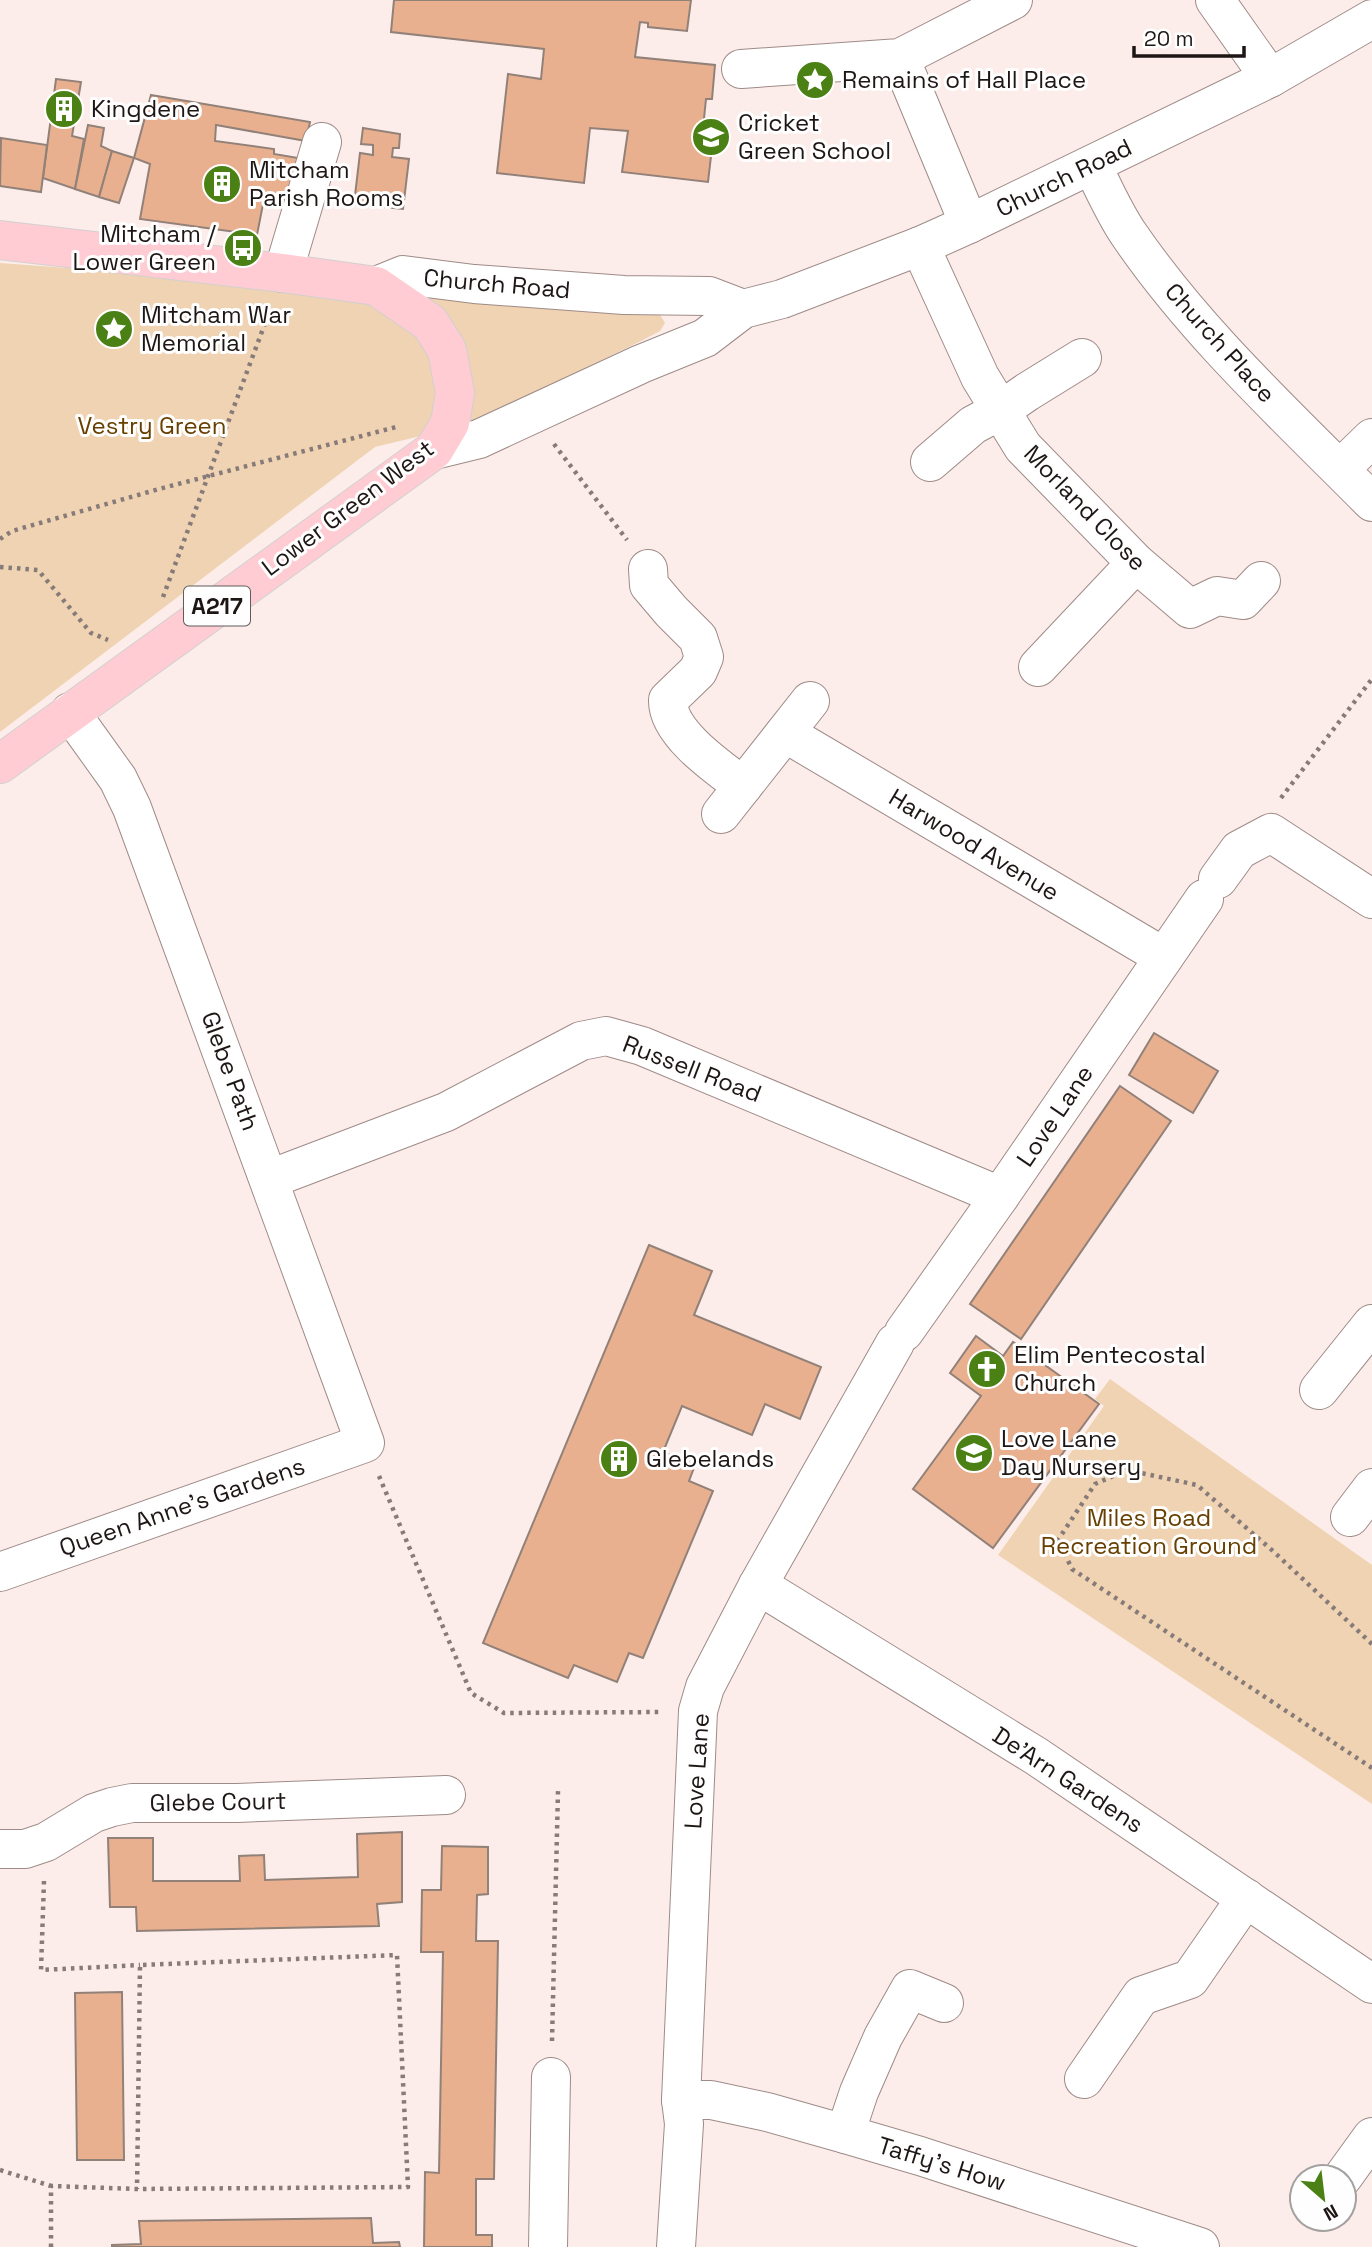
<svg xmlns="http://www.w3.org/2000/svg" width="1372" height="2247" font-family="'Space Grotesk',sans-serif">
	<style>
		.green { fill: #efd3b2 }
		.building { fill: #e9b090; stroke: #918178; stroke-width: 2 }
		.lines { fill: none; stroke-linecap: round; stroke-linejoin: round }
		.minor-casing { stroke: #9e8b88; stroke-width: 40 }
		.major-casing { stroke: #d2d0d0; stroke-width: 40 }
		.path { stroke: #877b79; stroke-width: 4.5; stroke-dasharray: 3.5 5; stroke-linecap: butt }
		.minor { stroke: #fff; stroke-width: 38 }
		.major { stroke: #ffccd4; stroke-width: 38 }
		.labels { text-anchor: middle; stroke-width: 6; stroke-linejoin: round; paint-order: stroke }
		.shield { fill: #fefefe; stroke: #605c5b; stroke-width: 2 }
		.shield-label { font-size: 23px; font-weight: bold; fill: #1d1615 }
		.poi-label { font-size: 24px; fill: #1d1615; stroke: #fefefe; text-anchor: start }
		.street-label { font-size: 24px; fill: #1d1615; stroke: #fefefe }
		.park-label { font-size: 24px; fill: #674000; stroke: #fefefe }
	</style>
	<rect width="100%" height="100%" fill="#fdedea"/>
	<!-- green -->
	<g class="green">
		<polygon points="0,263 606,308 659,313 665,323 660,331 641,341 470,424 375,447 0,732"/>
		<polygon points="1110,1379 1372,1565 1372,1804 998,1555 1104,1406 1095,1399"/>
	</g>
	<!-- building -->
	<g class="building">
		<polygon points="394,0 691,0 687,31 648,27 648,23 640,22 635,57 715,65 712,99 706,99 702,138 713,139 708,182 622,172 628,131 590,128 584,183 497,173 508,74 541,79 544,49 391,32"/>
		<polygon points="56,79 81,82 72,136 84,139 75,189 43,178"/>
		<polygon points="151,95 310,122 306,141 216,125 215,141 274,149 274,154 304,159 291,208 263,204 257,235 140,219 150,164 134,158"/>
		<polygon points="88,125 104,128 101,146 112,151 99,197 75,189"/>
		<polygon points="363,128 400,134 399,148 393,148 392,157 409,159 403,209 354,204 360,153 373,155 373,145 361,144"/>
		<polygon points="1,138 47,145 41,192 0,186"/>
		<polygon points="112,151 134,158 119,203 99,197"/>
		<polygon points="1154,1033 1218,1071 1193,1113 1129,1075"/>
		<polygon points="1120,1086 1171,1121 1021,1339 970,1304"/>
		<polygon points="649,1245 712,1271 694,1315 821,1367 800,1419 765,1404 752,1435 682,1406 663,1452 695,1465 689,1481 713,1491 643,1658 629,1653 617,1682 574,1665 568,1678 483,1643"/>
		<polygon points="976,1336 1003,1356 1013,1342 1099,1404 993,1548 913,1489 981,1396 950,1373"/>
		<polygon points="402,1832 402,1902 377,1904 379,1926 137,1931 136,1907 110,1907 108,1838 153,1838 153,1881 240,1881 239,1856 264,1855 265,1880 358,1877 357,1834"/>
		<polygon points="442,1846 488,1847 488,1894 477,1895 476,1941 498,1941 494,2179 476,2179 476,2235 492,2235 492,2247 424,2247 425,2172 439,2173 443,1952 421,1952 422,1890 441,1890"/>
		<polygon points="122,1992 124,2160 77,2160 75,1993"/>
		<polygon points="371,2218 373,2243 399,2242 400,2247 112,2247 112,2245 141,2244 139,2221"/>
	</g>
	<g class="lines">
		<defs>
			<g id="minor">
				<polyline points="1215,0 1270,78"/>
				<polyline points="900,58 969,224"/>
				<polyline points="741,69 900,58 1013,0"/>
				<path d="M1092,165C1104,189 1115,215 1130,236C1198,335 1288,417 1372,502"/>
				<polyline points="920,246 980,377 1023,447 1136,563 1190,609 1217,596 1243,600 1261,581"/>
				<polyline points="283,273 322,142"/>
				<polyline points="376,286 403,275 474,284 624,295 709,296 743,309"/>
				<polyline points="434,450 479,439 641,364 705,338 743,309 782,299 920,246 969,224 1270,78 1372,19"/>
				<polyline points="930,462 973,425 1001,410 1027,392 1082,358"/>
				<polyline points="1340,469 1372,438"/>
				<path d="M648,569L649,585L671,611L698,638L704,657L698,671L668,700C667,733 719,768 743,786"/>
				<polyline points="1038,667 1136,563"/>
				<polyline points="785,733 1164,957"/>
				<polyline points="721,814 810,701"/>
				<polyline points="1218,879 1239,850 1271,833 1372,899"/>
				<polyline points="270,1179 446,1112 581,1041 606,1036 642,1046 1000,1196"/>
				<polyline points="904,1332 1000,1196 1204,899"/>
				<polyline points="1319,1390 1372,1324"/>
				<polyline points="1350,1517 1372,1488"/>
				<polyline points="0,1572 365,1443 132,808 118,779 70,712"/>
				<polyline points="758,1585 1036,1756 1372,1984"/>
				<polyline points="0,1849 25,1849 46,1842 94,1813 112,1807 132,1803 237,1803 446,1795"/>
				<polyline points="1084,2079 1141,1996 1190,1979 1246,1898"/>
				<polyline points="681,2100 711,2100 767,2112 845,2134 920,2156 1200,2247"/>
				<polyline points="845,2134 859,2092 883,2037 910,1989 944,2003"/>
				<polyline points="1343,2177 1372,2137"/>
				<polyline points="548,2247 551,2077"/>
				<polyline points="676,2247 684,2124 681,2100 698,1711 705,1687 758,1585 895,1343"/>
			</g>
			<polyline id="major" points="0,240 283,273 376,286 430,323 447,350 455,393 450,423 434,450 0,764"/>
		</defs>
		<!-- minor casing -->
		<use href="#minor" class="minor-casing"/>
		<!-- major casing -->
		<use href="#major" class="major-casing"/>
		<!-- path -->
		<g class="path">
			<polyline points="554,444 627,540"/>
			<polyline points="0,539 12,531 159,489 400,426"/>
			<polyline points="0,567 38,570 91,633 108,640"/>
			<polyline points="163,597 270,310"/>
			<polyline points="1281,798 1372,679"/>
			<polyline points="379,1476 471,1693 504,1713 662,1712"/>
			<polyline points="1372,1644 1273,1551 1197,1485 1127,1470 1095,1484 1058,1540 1072,1569 1372,1768"/>
			<polyline points="44,1881 41,1970 140,1965"/>
			<polyline points="552,2041 558,1791"/>
			<polyline points="0,2170 51,2186"/>
			<polyline points="51,2247 51,2186 137,2189 408,2187 397,1955 140,1965 137,2189"/>
		</g>
		<!-- minor -->
		<use href="#minor" class="minor"/>
		<!-- major -->
		<use href="#major" class="major"/>
	</g>
	<!-- icons -->
	<defs>
		<symbol id="sight-disc" viewBox="-11 -11 22 22"><circle r="9.5" fill="#4b8015" stroke="#fefefe"/><path d="M0-6L1.8-2.2L6-1.7L2.9 1.2L3.7 5.4L0 3.3L-3.7 5.4L-2.9 1.2L-6-1.7L-1.8-2.2Z" fill="#fff"/></symbol>
		<symbol id="building-disc" viewBox="-11 -11 22 22"><circle r="9.5" fill="#4b8015" stroke="#fefefe"/><path d="M-4-6H4V6H1V3H-1V6H-4ZM-2.5-4.3h1.7v1.8h-1.7ZM.8-4.3h1.7v1.8H.8ZM-2.5-1h1.7V.8h-1.7ZM.8-1h1.7V.8H.8Z" fill="#fff"/></symbol>
		<symbol id="school-disc" viewBox="-11 -11 22 22"><circle r="9.5" fill="#4b8015" stroke="#fefefe"/><path d="M0-5L7-2L0 1L-7-2ZM-4 1L0 2.5L4 1V4Q0 6-4 4Z" fill="#fff"/></symbol>
		<symbol id="bus-disc" viewBox="-11 -11 22 22"><circle r="9.5" fill="#4b8015" stroke="#fefefe"/><path d="M-5-6H5V4H4V6H2V4H-2V6H-4V4H-5ZM-3.5-4V0h7V-4ZM-3.5 1.2v1.5H-2V1.2ZM2 1.2v1.5H3.5V1.2Z" fill="#fff"/></symbol>
		<symbol id="church-disc" viewBox="-11 -11 22 22"><circle r="9.5" fill="#4b8015" stroke="#fefefe"/><path d="M-1.2-6h2.4v3.5h3.3v2.4h-3.3V6h-2.4V-.1h-3.3v-2.4h3.3Z" fill="#fff"/></symbol>
	</defs>
	<g fill-rule="evenodd">
		<use href="#sight-disc" x="793" y="58" width="44" height="44"/>
		<use href="#building-disc" x="42" y="87" width="44" height="44"/>
		<use href="#school-disc" x="689" y="115" width="44" height="44"/>
		<use href="#building-disc" x="200" y="162" width="44" height="44"/>
		<use href="#bus-disc" x="221" y="226" width="44" height="44"/>
		<use href="#sight-disc" x="92" y="307" width="44" height="44"/>
		<use href="#church-disc" x="965" y="1347" width="44" height="44"/>
		<use href="#school-disc" x="952" y="1431" width="44" height="44"/>
		<use href="#building-disc" x="597" y="1437" width="44" height="44"/>
	</g>
	<g class="labels">
		<!-- shield labels -->
		<rect class="shield" x="184" y="586.5" width="66" height="39" rx="5"/>
		<g class="shield-label">
			<text x="217" y="614">A217</text>
		</g>
		<!-- poi labels -->
		<g class="poi-label">
			<text x="842" y="88">Remains of Hall Place</text>
			<text x="91" y="117">Kingdene</text>
			<text x="738" y="131">Cricket<tspan x="738" dy="28">Green School</tspan></text>
			<text x="249" y="178">Mitcham<tspan x="249" dy="28">Parish Rooms</tspan></text>
			<text x="216" y="242" text-anchor="end">Mitcham /<tspan x="216" dy="28">Lower Green</tspan></text>
			<text x="141" y="323">Mitcham War<tspan x="141" dy="28">Memorial</tspan></text>
			<text x="1014" y="1363">Elim Pentecostal<tspan x="1014" dy="28">Church</tspan></text>
			<text x="1001" y="1447">Love Lane<tspan x="1001" dy="28">Day Nursery</tspan></text>
			<text x="646" y="1467">Glebelands</text>
		</g>
		<!-- street labels -->
		<g class="street-label">
			<text transform="translate(1064 178) rotate(-26)" y="8">Church Road</text>
			<text transform="translate(497 284) rotate(5)" y="8">Church Road</text>
			<text transform="translate(1220 343) rotate(48)" y="8">Church Place</text>
			<text transform="translate(348 508) rotate(-37)" y="8">Lower Green West</text>
			<text transform="translate(1085 508) rotate(46)" y="8">Morland Close</text>
			<text transform="translate(974 845) rotate(31)" y="8">Harwood Avenue</text>
			<text transform="translate(692 1069) rotate(21)" y="8">Russell Road</text>
			<text transform="translate(230 1071) rotate(70)" y="8">Glebe Path</text>
			<text transform="translate(1055 1116) rotate(-56)" y="8">Love Lane</text>
			<text transform="translate(182 1507) rotate(-19)" y="8">Queen Anne's Gardens</text>
			<text transform="translate(697 1771) rotate(-86)" y="8">Love Lane</text>
			<text transform="translate(1068 1780) rotate(33)" y="8">De'Arn Gardens</text>
			<text transform="translate(218 1802) rotate(-1)" y="8">Glebe Court</text>
			<text transform="translate(942 2164) rotate(17)" y="8">Taffy's How</text>
		</g>
		<!-- park labels -->
		<g class="park-label">
			<text x="152" y="434">Vestry Green</text>
			<text x="1149" y="1526">Miles Road<tspan x="1149" dy="28">Recreation Ground</tspan></text>
		</g>
	</g>
	<!-- north arrow -->
	<g transform="translate(1323 2198) rotate(152)"><circle r="33" fill="#fefefe" stroke="#a4a1a1" stroke-width="2"/>
	<path d="M0-5L12 26L0 18L-12 26Z" fill="#4b8015"/>
	<text y="-10" font-size="19" font-weight="bold" text-anchor="middle" fill="#1d1615">N</text>
	</g>
	<!-- scale -->
	<path d="M1134 46v10h110v-10" fill="none" stroke="#1d1615" stroke-width="3.5"/>
	<text x="1144" y="46" font-size="21" fill="#1d1615" stroke="#fefefe" stroke-width="5" paint-order="stroke">20 m</text>
</svg>
